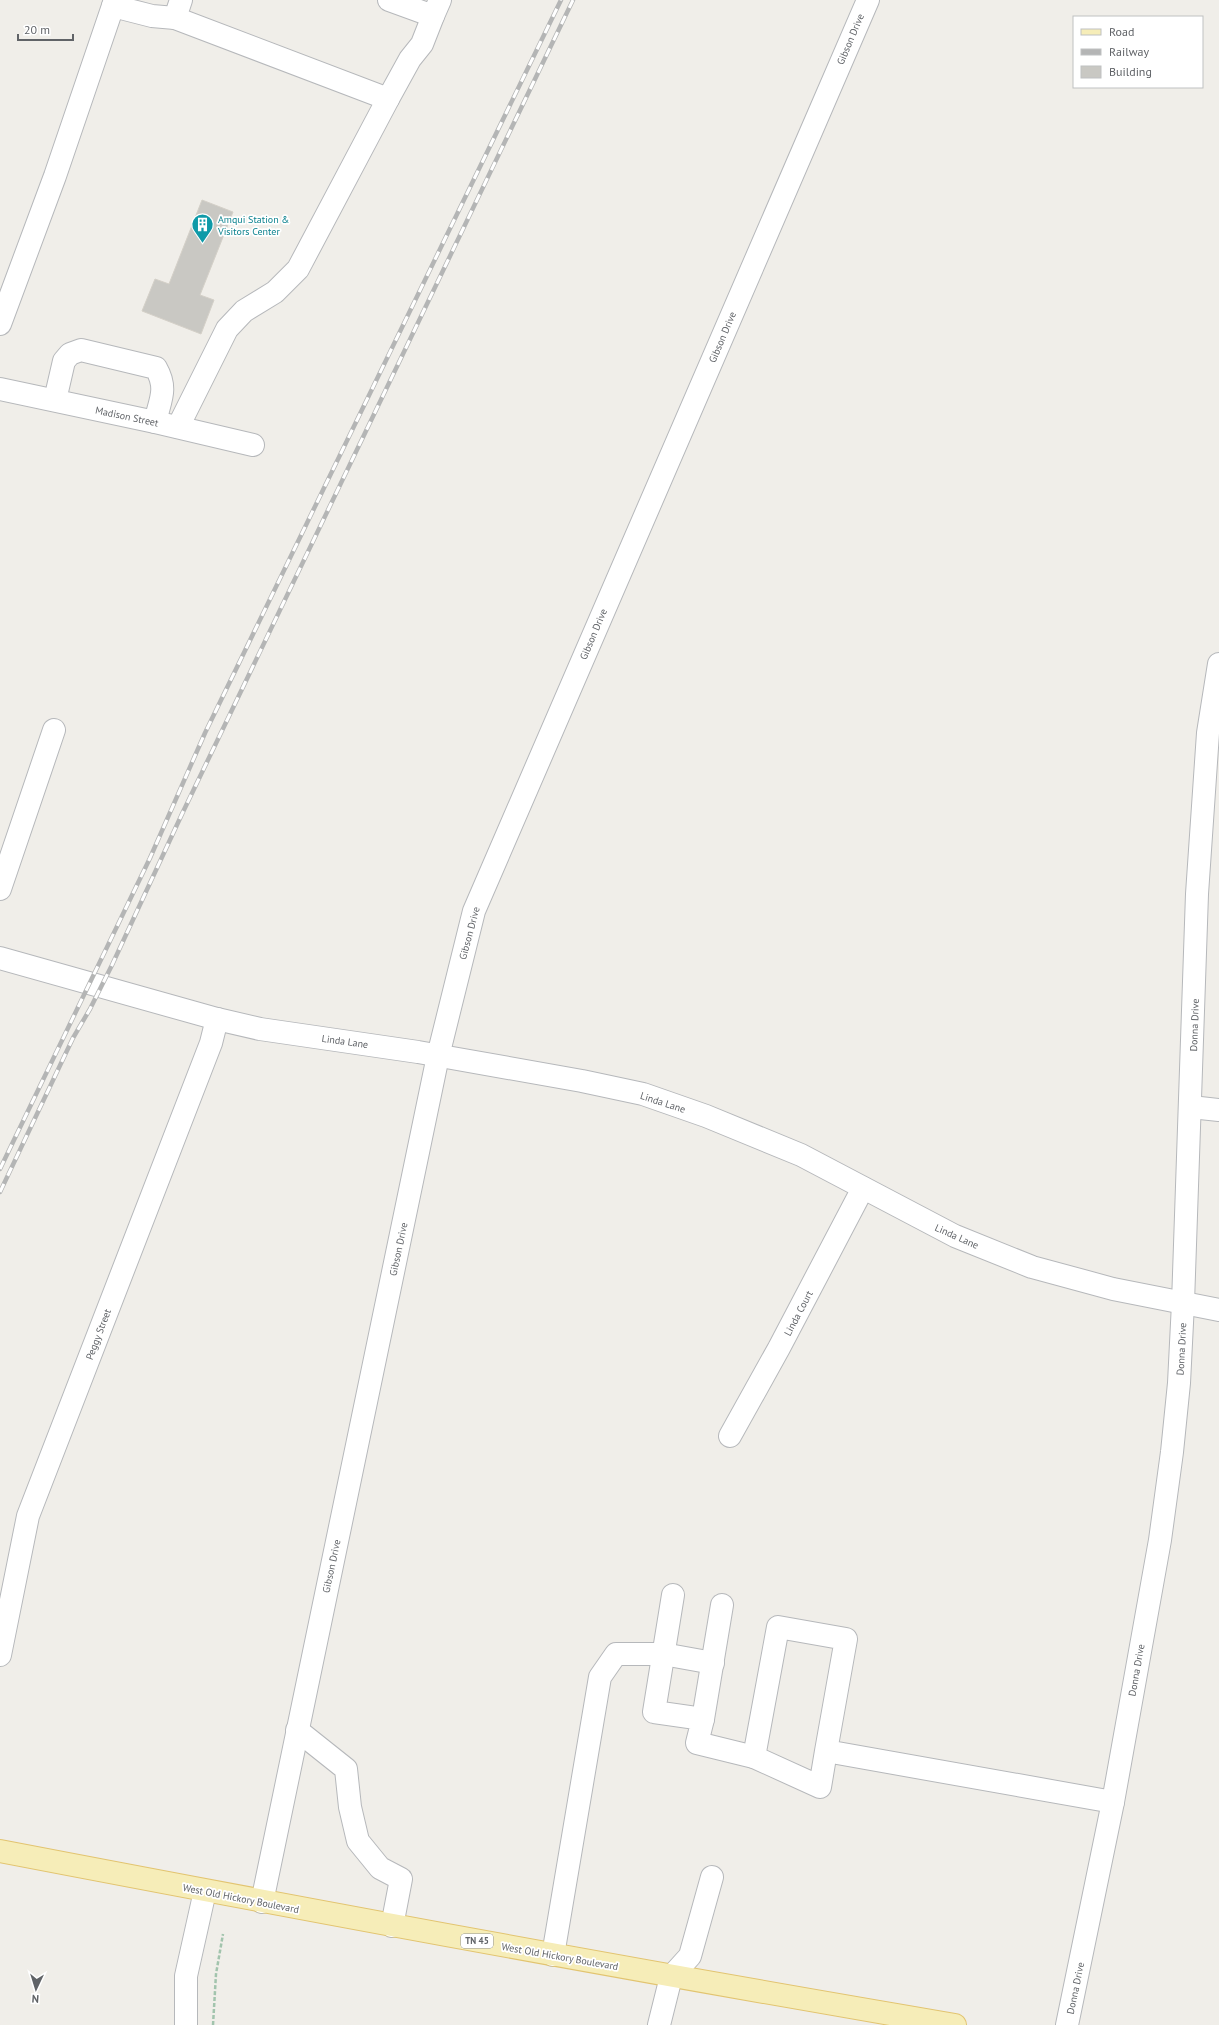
<svg xmlns="http://www.w3.org/2000/svg" width="1219" height="2025" font-family="'PT Sans',sans-serif">
	<style>
		.building { fill: #c9c8c3; stroke: #d4d0c8 }
		.lines { fill: none; stroke-linecap: round; stroke-linejoin: round }
		.minor-casing { stroke: #b6b8bb; stroke-width: 24 }
		.major-casing { stroke: #e2c470; stroke-width: 24 }
		.path { stroke: #a2c4ad; stroke-width: 2.5; stroke-dasharray: 4 2; stroke-linecap: butt }
		.minor { stroke: #fff; stroke-width: 22 }
		.major { stroke: #f6edb8; stroke-width: 22 }
		.rail-casing { stroke: #b4b5b5; stroke-width: 4.5 }
		.rail { stroke: #fff; stroke-width: 3; stroke-dasharray: 9; stroke-linecap: butt }
		.labels { text-anchor: middle; stroke-width: 3.5; stroke-linejoin: round; paint-order: stroke }
		.shield { fill: #fff; stroke: #909295; stroke-width: 1 }
		.shield-label { font-size: 9px; font-weight: bold; fill: #606367 }
		.street-label { font-size: 10px; fill: #606367; stroke: #fff }
		.culture-label { font-size: 10px; fill: #0d838f; stroke: #fff; text-anchor: start }
	</style>
	<rect width="100%" height="100%" fill="#f0eee9"/>
	<!-- building -->
	<polygon class="building" points="202,200 233,212 200,295 214,300 201,334 142,311 155,279 169,284"/>
	<g class="lines">
		<defs>
			<g id="minor">
				<polyline points="389,0 433,16 440,0"/>
				<polyline points="113,6 152,16 175,18 181,0"/>
				<polyline points="175,18 388,99 410,59 422,44 433,16"/>
				<polyline points="0,324 55,176 115,0"/>
				<polyline points="0,389 155,422 253,445"/>
				<path d="M55,400L64,361L70,354L81,350L156,368C168,389 160,400 155,422"/>
				<polyline points="178,427 227,329 244,311 275,292 298,269 388,99"/>
				<polyline points="0,889 54,730"/>
				<polyline points="0,958 217,1019 260,1029 418,1052 582,1081 643,1094 706,1116 801,1155 955,1236 1032,1267 1113,1289 1219,1310"/>
				<polyline points="1191,1107 1219,1110"/>
				<polyline points="730,1436 779,1348 863,1188"/>
				<polyline points="673,1595 654,1712 703,1719 697,1743 754,1757"/>
				<polyline points="0,1655 28,1516 211,1043 217,1019"/>
				<polyline points="703,1719 722,1605"/>
				<polyline points="297,1730 346,1769 350,1807 358,1841 380,1868 401,1879 392,1926"/>
				<polyline points="826,1751 820,1787 754,1757 778,1627 846,1639 826,1751 1113,1802"/>
				<polyline points="262,1902 438,1056 474,911 868,0"/>
				<polyline points="553,1955 600,1677 616,1654 663,1654 713,1663"/>
				<polyline points="186,2025 186,1976 205,1891"/>
				<polyline points="659,2025 671,1977 690,1956 712,1877"/>
				<polyline points="1067,2025 1113,1802 1160,1540 1172,1452 1179,1383 1183,1303 1197,894 1208,733 1219,664"/>
			</g>
			<path id="major" d="M0,1851C318,1912 636,1971 955,2025"/>
		</defs>
		<!-- minor casing -->
		<use href="#minor" class="minor-casing"/>
		<!-- major casing -->
		<use href="#major" class="major-casing"/>
		<!-- path -->
		<polyline class="path" points="213,2025 216,1974 223,1934"/>
		<!-- minor -->
		<use href="#minor" class="minor"/>
		<!-- major -->
		<use href="#major" class="major"/>
		<defs>
			<g id="rail">
				<polyline points="0,1169 150,858 205,733 561,0"/>
				<polyline points="0,1192 73,1038 90,1009 112,965 182,814 573,0"/>
			</g>
		</defs>
		<!-- rail casing -->
		<use href="#rail" class="rail-casing"/>
		<!-- rail -->
		<use href="#rail" class="rail"/>
	</g>
	<!-- icons -->
	<defs>
		<symbol id="building-pin" viewBox="-11 -11 22 30"><path d="M0 17L-7.5 6A9.5 9.5 0 1 1 7.5 6Z" fill="#0f9aa8" stroke="#fff"/><path d="M-4-6H4V6H1V3H-1V6H-4ZM-2.5-4.3h1.7v1.8h-1.7ZM.8-4.3h1.7v1.8H.8ZM-2.5-1h1.7V.8h-1.7ZM.8-1h1.7V.8H.8Z" fill="#fff"/></symbol>
	</defs>
	<g fill-rule="evenodd">
		<use href="#building-pin" x="190" y="212" width="25" height="34"/>
	</g>
	<g class="labels">
		<!-- shield labels -->
		<rect class="shield" x="461" y="1934" width="32" height="14" rx="3"/>
		<g class="shield-label">
			<text x="477" y="1944">TN 45</text>
		</g>
		<!-- street labels -->
		<g class="street-label">
			<text transform="translate(850 39) rotate(-67)" y="4">Gibson Drive</text>
			<text transform="translate(722 337) rotate(-67)" y="4">Gibson Drive</text>
			<text transform="translate(127 416) rotate(12)" y="4">Madison Street</text>
			<text transform="translate(593 634) rotate(-67)" y="4">Gibson Drive</text>
			<text transform="translate(469 933) rotate(-75)" y="4">Gibson Drive</text>
			<text transform="translate(1194 1025) rotate(-88)" y="4">Donna Drive</text>
			<text transform="translate(345 1041) rotate(8)" y="4">Linda Lane</text>
			<text transform="translate(663 1102) rotate(18)" y="4">Linda Lane</text>
			<text transform="translate(957 1236) rotate(24)" y="4">Linda Lane</text>
			<text transform="translate(398 1249) rotate(-78)" y="4">Gibson Drive</text>
			<text transform="translate(798 1313) rotate(-62)" y="4">Linda Court</text>
			<text transform="translate(98 1334) rotate(-69)" y="4">Peggy Street</text>
			<text transform="translate(1181 1349) rotate(-87)" y="4">Donna Drive</text>
			<text transform="translate(331 1566) rotate(-78)" y="4">Gibson Drive</text>
			<text transform="translate(1136 1670) rotate(-80)" y="4">Donna Drive</text>
			<text transform="translate(241 1898) rotate(11)" y="4">West Old Hickory Boulevard</text>
			<text transform="translate(560 1956) rotate(10)" y="4">West Old Hickory Boulevard</text>
			<text transform="translate(1075 1988) rotate(-78)" y="4">Donna Drive</text>
		</g>
		<!-- culture labels -->
		<g class="culture-label">
			<text x="218" y="223">Amqui Station &amp;<tspan x="218" dy="12">Visitors Center</tspan></text>
		</g>
	</g>
	<!-- legend -->
	<rect x="1073" y="16" width="130" height="72" fill="#ffffff" stroke="#bfc1c2"/>
	<rect x="1081" y="29" width="20" height="6" fill="#f6edb8" stroke="#bfc1c2"/>
	<text x="1109" y="36" font-size="12" fill="#606367">Road</text>
	<rect x="1081" y="49" width="20" height="6" fill="#b4b5b5" stroke="#bfc1c2"/>
	<text x="1109" y="56" font-size="12" fill="#606367">Railway</text>
	<rect x="1081" y="66" width="20" height="12" fill="#c9c8c3" stroke="#bfc1c2"/>
	<text x="1109" y="76" font-size="12" fill="#606367">Building</text>
	<!-- north arrow -->
	<g transform="translate(36 1989) rotate(184)" stroke="#ffffff" stroke-width="3" paint-order="stroke">
	<path d="M0-3L7 15L0 10L-7 15Z" fill="#606367"/>
	<text y="-6" font-size="11" font-weight="bold" text-anchor="middle" fill="#606367">N</text>
	</g>
	<!-- scale -->
	<path d="M18 34v6h55v-6" fill="none" stroke="#606367" stroke-width="2"/>
	<text x="24" y="34" font-size="12" fill="#606367" stroke="#ffffff" stroke-width="3" paint-order="stroke">20 m</text>
</svg>
